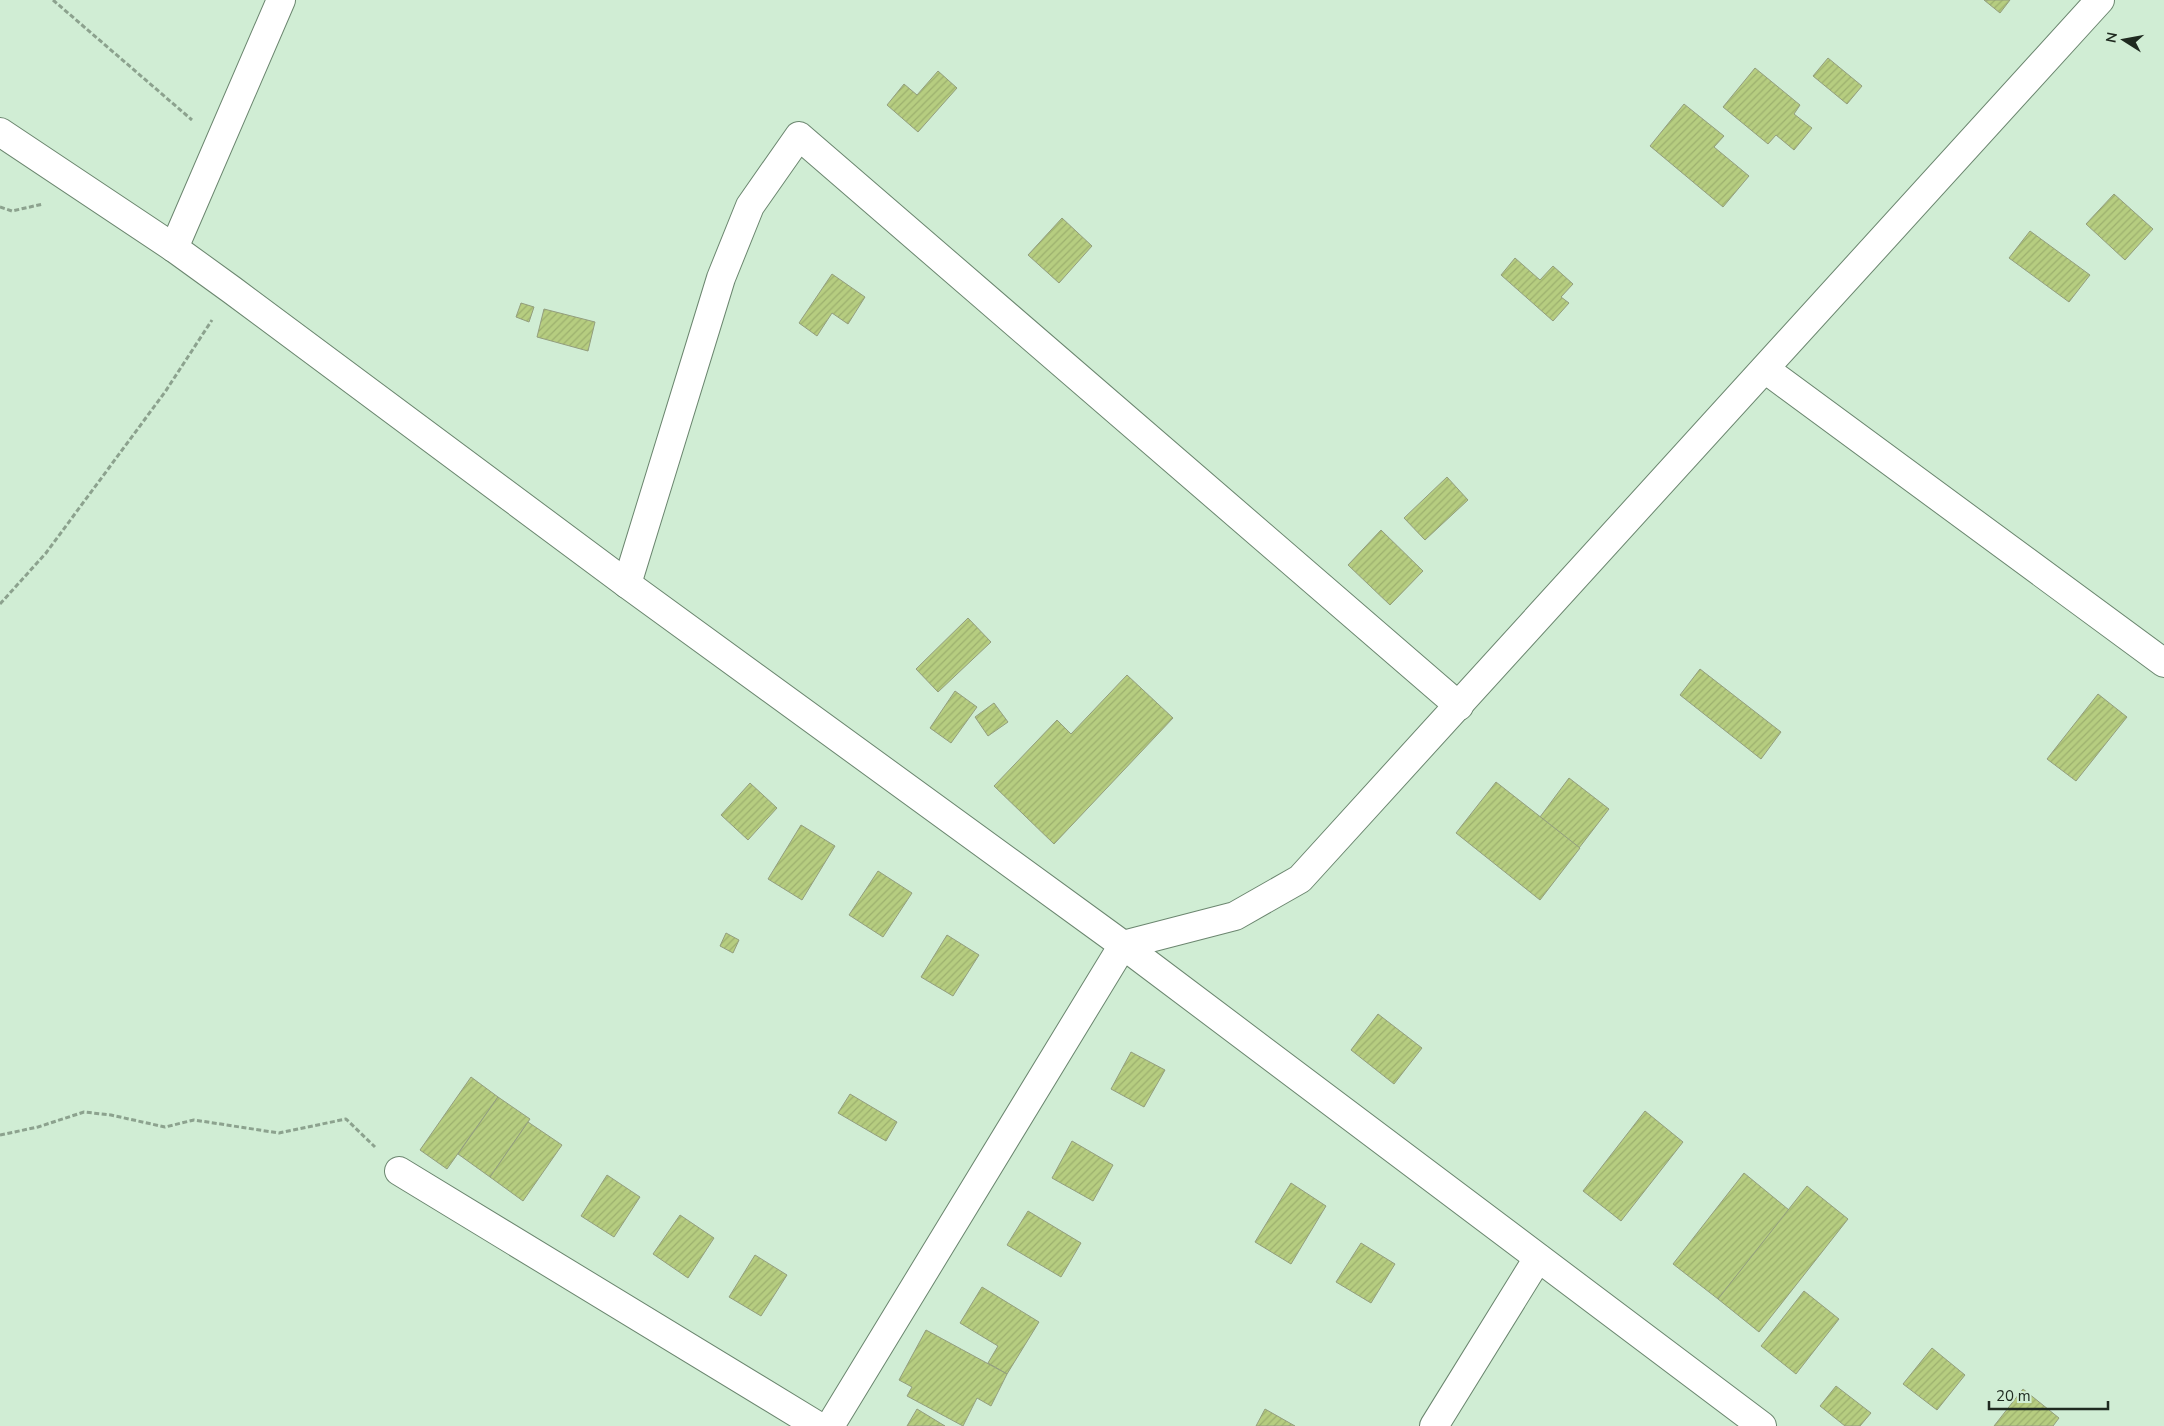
<svg xmlns="http://www.w3.org/2000/svg" width="2164" height="1426" font-family="'Nunito Sans',sans-serif">
	<style>
		.building { fill: url(#building-hatch); stroke: #939e7e }
		.lines { fill: none; stroke-linecap: round; stroke-linejoin: round }
		.minor-casing { stroke: #6b866f; stroke-width: 30 }
		.path { stroke: #8ca28e; stroke-width: 3; stroke-dasharray: 5 2.5; stroke-linecap: butt }
		.minor { stroke: #fff; stroke-width: 28 }
	</style>
	<defs>
		<pattern id="building-hatch" width="6" height="6" patternUnits="userSpaceOnUse" patternTransform="scale(1.25)"><rect width="6" height="6" fill="#b6cd80"/><path d="M-1 1l2-2M0 6l6-6M5 7l2-2" fill="none" stroke="#9cb06e"/></pattern>
	</defs>
	<rect width="100%" height="100%" fill="#d0edd4"/>
	<!-- building -->
	<g class="building">
		<polygon points="1984,0 2010,0 2000,13"/>
		<polygon points="1828,58 1862,86 1847,104 1813,76"/>
		<polygon points="1755,68 1800,105 1794,114 1812,128 1794,150 1776,135 1768,144 1723,107"/>
		<polygon points="938,71 957,88 918,132 887,105 904,84 917,95"/>
		<polygon points="1684,104 1724,136 1714,147 1749,176 1723,207 1650,146"/>
		<polygon points="2114,194 2153,229 2125,260 2086,224"/>
		<polygon points="1062,218 1092,246 1059,283 1028,255"/>
		<polygon points="2030,231 2090,275 2069,302 2009,258"/>
		<polygon points="1515,258 1540,280 1553,266 1573,284 1561,297 1569,303 1553,321 1501,275"/>
		<polygon points="832,274 865,297 848,324 832,313 817,336 799,323"/>
		<polygon points="521,303 534,307 529,322 516,317"/>
		<polygon points="544,309 595,322 588,351 537,337"/>
		<polygon points="1447,477 1468,500 1425,540 1404,518"/>
		<polygon points="1381,530 1423,571 1390,605 1348,565"/>
		<polygon points="968,618 991,642 938,692 916,669"/>
		<polygon points="1700,669 1781,732 1761,759 1680,695"/>
		<polygon points="1127,675 1173,718 1054,844 994,786 1057,720 1071,734"/>
		<polygon points="955,691 977,707 951,743 930,728"/>
		<polygon points="2098,694 2127,717 2076,781 2047,759"/>
		<polygon points="994,703 1008,722 988,736 975,717"/>
		<polygon points="1569,778 1609,809 1579,848 1540,817"/>
		<polygon points="1496,782 1580,848 1540,900 1456,833"/>
		<polygon points="750,783 777,808 748,840 721,815"/>
		<polygon points="801,825 835,846 802,900 768,879"/>
		<polygon points="878,871 912,893 883,937 849,915"/>
		<polygon points="726,933 739,940 733,953 720,946"/>
		<polygon points="947,935 979,955 953,996 921,977"/>
		<polygon points="1378,1014 1422,1048 1394,1084 1351,1050"/>
		<polygon points="1131,1052 1165,1070 1144,1107 1111,1089"/>
		<polygon points="471,1077 498,1097 447,1169 420,1150"/>
		<polygon points="850,1094 897,1122 886,1141 838,1113"/>
		<polygon points="498,1097 530,1119 490,1177 458,1154"/>
		<polygon points="1645,1111 1683,1142 1621,1221 1583,1191"/>
		<polygon points="528,1122 562,1145 523,1201 490,1177"/>
		<polygon points="1072,1141 1113,1165 1093,1201 1052,1178"/>
		<polygon points="1744,1173 1789,1210 1718,1299 1673,1264"/>
		<polygon points="607,1175 640,1197 614,1237 581,1216"/>
		<polygon points="1291,1183 1326,1206 1291,1264 1255,1242"/>
		<polygon points="1807,1186 1848,1219 1759,1332 1718,1299"/>
		<polygon points="1028,1211 1081,1243 1061,1277 1007,1245"/>
		<polygon points="680,1215 714,1238 688,1278 653,1254"/>
		<polygon points="1361,1243 1395,1264 1371,1303 1336,1282"/>
		<polygon points="755,1255 787,1275 761,1316 729,1297"/>
		<polygon points="982,1287 1039,1322 1007,1374 988,1363 998,1346 960,1323"/>
		<polygon points="1804,1291 1839,1319 1796,1374 1761,1346"/>
		<polygon points="926,1330 1007,1374 991,1406 977,1398 963,1426 907,1396 912,1387 899,1380"/>
		<polygon points="1932,1348 1965,1375 1937,1410 1903,1384"/>
		<polygon points="1836,1386 1871,1413 1860,1426 1845,1426 1820,1406"/>
		<polygon points="2023,1389 2059,1418 2053,1426 1994,1426"/>
		<polygon points="917,1409 945,1426 907,1426"/>
		<polygon points="1265,1409 1295,1426 1256,1426"/>
	</g>
	<g class="lines">
		<defs>
			<g id="minor">
				<polyline points="0,132 174,248 232,290 627,584 1123,945 1762,1426"/>
				<polyline points="174,248 281,0"/>
				<polyline points="1765,369 2164,663"/>
				<polyline points="627,584 721,278 750,206 799,136 1459,706"/>
				<polyline points="399,1171 818,1426"/>
				<polyline points="830,1426 1123,945 1235,916 1300,879 2100,0"/>
				<polyline points="1434,1426 1538,1258"/>
			</g>
		</defs>
		<!-- minor casing -->
		<use href="#minor" class="minor-casing"/>
		<!-- path -->
		<g class="path">
			<polyline points="53,0 192,120"/>
			<polyline points="0,207 12,211 43,204"/>
			<polyline points="0,604 46,553 165,392 212,320"/>
			<polyline points="0,1135 38,1127 84,1112 111,1115 165,1127 194,1120 279,1133 346,1119 375,1147"/>
		</g>
		<!-- minor -->
		<use href="#minor" class="minor"/>
	</g>
	<!-- north arrow -->
	<g transform="translate(2124 40) rotate(281)" stroke="#d0edd4" stroke-width="4" paint-order="stroke">
	<path d="M0-4L9 19L0 12L-9 19Z" fill="#1f2a20"/>
	<text y="-8" font-size="14" font-weight="bold" text-anchor="middle" fill="#1f2a20">N</text>
	</g>
	<!-- scale -->
	<path d="M1989 1401v8h119v-8" fill="none" stroke="#1f2a20" stroke-width="2.5"/>
	<text x="1996" y="1401" font-size="15" fill="#1f2a20" stroke="#d0edd4" stroke-width="4" paint-order="stroke">20 m</text>
</svg>
